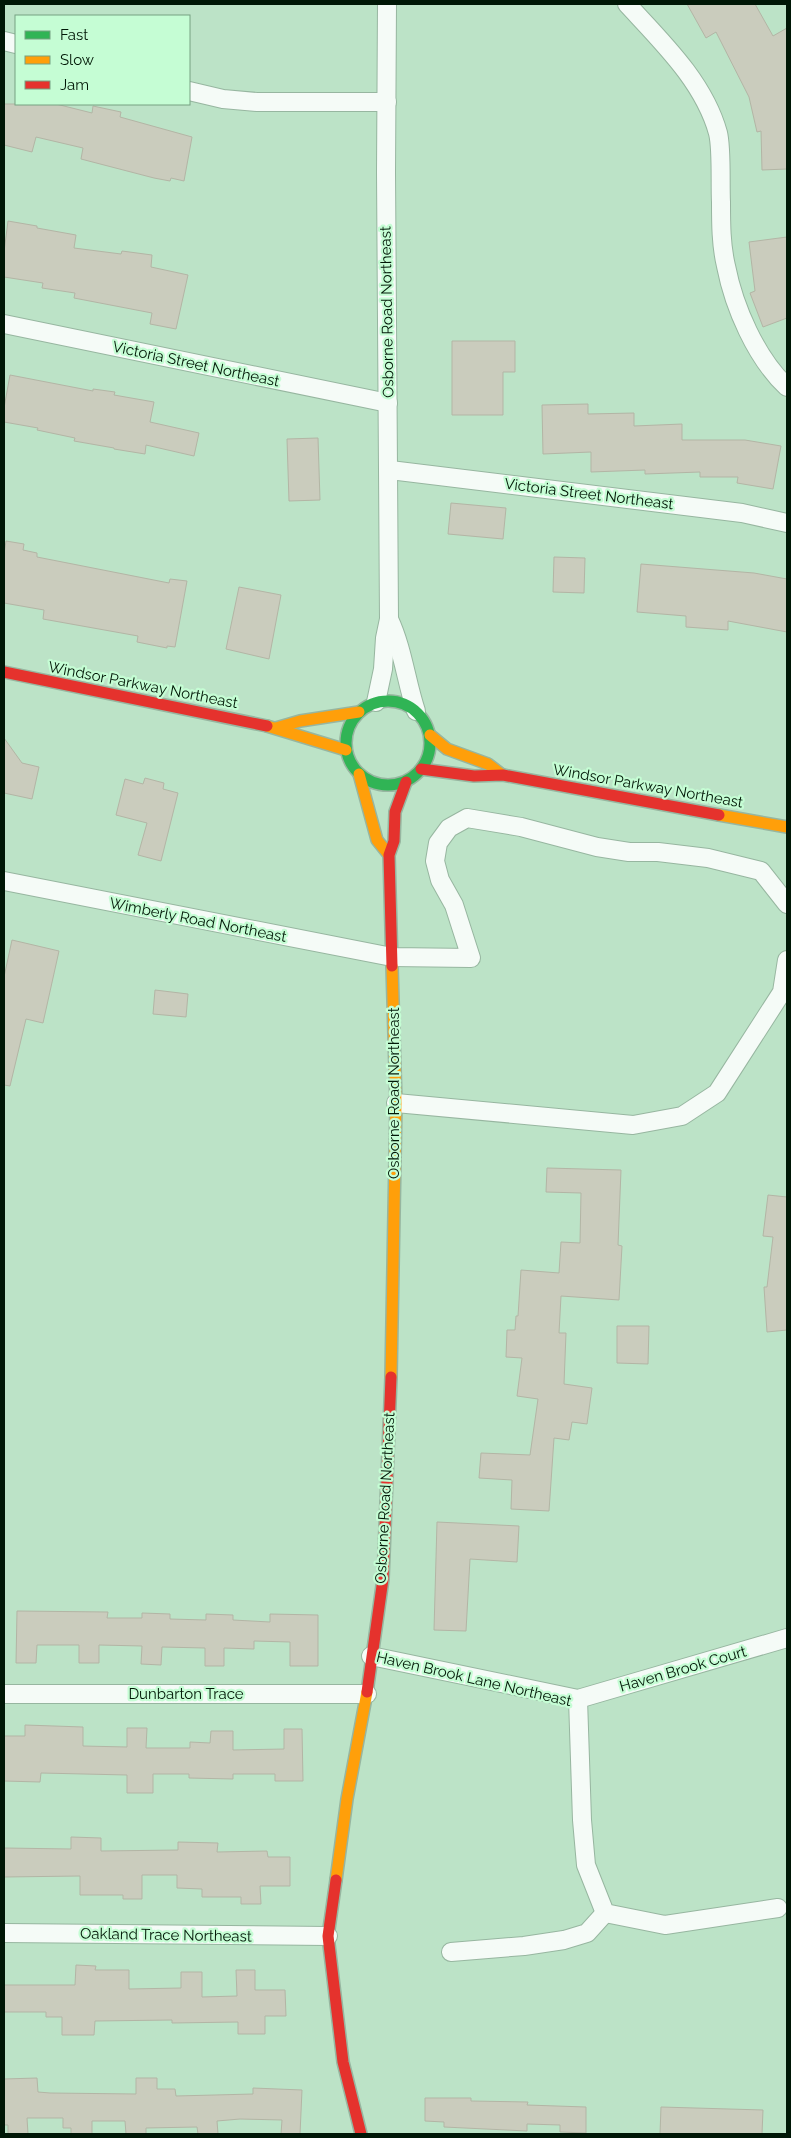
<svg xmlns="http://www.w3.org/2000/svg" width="791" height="2138" font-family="Raleway,sans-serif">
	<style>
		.building { fill: #caccbd; stroke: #b3b5a5 }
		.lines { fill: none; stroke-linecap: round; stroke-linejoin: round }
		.street-casing { stroke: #97b6a0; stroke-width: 20 }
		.fast-casing { stroke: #97b6a0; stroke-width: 14 }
		.slow-casing { stroke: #97b6a0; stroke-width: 14 }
		.jam-casing { stroke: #97b6a0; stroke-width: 14 }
		.street { stroke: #f5fbf7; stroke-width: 18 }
		.fast { stroke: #30b455; stroke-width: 11 }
		.slow { stroke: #ff9f0a; stroke-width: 11 }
		.jam { stroke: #e5322d; stroke-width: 11 }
		.labels { text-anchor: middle; stroke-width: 4.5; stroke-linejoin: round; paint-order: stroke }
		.street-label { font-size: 15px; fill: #001706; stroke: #c5fdd4 }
	</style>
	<rect width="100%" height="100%" fill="#bce3c7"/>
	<!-- building -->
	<g class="building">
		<polygon points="687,4 755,4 773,36 787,28 787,169 762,170 761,131 757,132 749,97 716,32 706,38"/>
		<polygon points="4,104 56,104 92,113 93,106 121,112 120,117 192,137 184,181 171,178 170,181 154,178 81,159 83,148 36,137 32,152 4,145"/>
		<polygon points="8,221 37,226 37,228 76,235 74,248 121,254 122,251 152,255 151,267 188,275 176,329 150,324 152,313 74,298 75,293 42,288 43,283 4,277 4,252"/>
		<polygon points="787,237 787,318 763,327 750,293 755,291 749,242"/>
		<polygon points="452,341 515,341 515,372 503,372 503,415 452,415"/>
		<polygon points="10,375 93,391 93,389 115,392 114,395 154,402 150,422 199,433 194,456 146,445 145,454 114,449 114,448 74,441 75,438 37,430 38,428 4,422 4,408"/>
		<polygon points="588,404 588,414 634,413 634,426 682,424 682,440 745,440 781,446 773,489 737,483 738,477 700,477 700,472 645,474 645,470 591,472 591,452 543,454 542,405"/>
		<polygon points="318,438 320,500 289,501 287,439"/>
		<polygon points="451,503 506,508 503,539 448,534"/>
		<polygon points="6,541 24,544 23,550 37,553 37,557 169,583 170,579 187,581 175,647 167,646 167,648 137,642 138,636 43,619 44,610 4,603 4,554"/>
		<polygon points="554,557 585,558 584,593 553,592"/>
		<polygon points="641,564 754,573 787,579 787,632 728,621 728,630 686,627 686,616 637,612"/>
		<polygon points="239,587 281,595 269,659 226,649"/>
		<polygon points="4,738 22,763 39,767 32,799 4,793"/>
		<polygon points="145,778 164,783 163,789 178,793 161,861 138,855 147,823 116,815 125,779 143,784"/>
		<polygon points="12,940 59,951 43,1023 26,1019 10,1086 4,1085 4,977"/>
		<polygon points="155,990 188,994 186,1017 153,1014"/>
		<polygon points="547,1168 621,1170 618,1245 622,1246 619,1300 561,1296 559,1333 566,1333 564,1384 592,1388 587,1424 572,1422 569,1440 554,1438 549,1511 511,1509 512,1480 479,1478 481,1453 530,1455 538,1399 517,1396 522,1358 506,1357 507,1330 515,1330 516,1316 518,1316 521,1270 559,1273 561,1242 580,1243 581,1193 546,1192"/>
		<polygon points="768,1195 787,1197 787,1330 767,1332 764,1287 767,1287 773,1237 763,1236"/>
		<polygon points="617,1326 649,1326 648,1364 617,1363"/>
		<polygon points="437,1522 519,1526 517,1562 470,1559 466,1631 434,1630"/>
		<polygon points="17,1611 108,1612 107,1618 142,1618 142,1613 170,1614 170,1619 206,1620 206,1614 233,1615 233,1620 270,1622 270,1614 318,1615 318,1666 290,1666 290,1642 254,1641 254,1649 224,1648 224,1666 205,1666 205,1648 162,1647 161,1665 141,1664 142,1646 99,1645 99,1663 79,1663 79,1645 37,1645 36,1663 16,1663"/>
		<polygon points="25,1725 83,1727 83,1746 127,1747 127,1728 147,1728 146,1748 190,1748 190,1742 210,1743 211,1731 233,1731 233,1750 284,1749 284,1729 302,1729 303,1781 275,1781 275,1774 233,1774 233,1779 189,1778 189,1774 153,1774 153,1793 127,1793 127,1775 41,1773 40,1782 4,1781 4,1736 25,1736"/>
		<polygon points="71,1837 101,1838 101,1851 178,1850 178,1842 218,1843 217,1852 267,1851 268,1857 290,1857 290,1886 260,1886 261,1904 241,1904 241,1897 202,1897 202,1889 177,1888 177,1875 142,1875 142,1899 123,1899 123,1895 80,1895 80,1876 4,1877 4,1848 71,1849"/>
		<polygon points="76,1965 96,1966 95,1970 129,1970 129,1989 181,1988 181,1972 202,1972 202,1997 237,1996 236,1970 255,1970 255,1990 285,1990 286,2016 265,2016 265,2034 238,2034 238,2022 172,2023 172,2020 95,2021 94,2035 62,2035 62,2017 46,2017 46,2012 4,2012 4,1985 75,1985"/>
		<polygon points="37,2078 38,2092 50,2093 136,2094 136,2078 157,2078 157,2089 175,2089 176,2096 253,2094 253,2088 302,2090 300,2134 281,2134 282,2120 240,2119 217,2121 218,2134 198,2134 197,2127 146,2128 146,2134 126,2134 125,2121 92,2121 92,2134 71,2134 71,2128 63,2128 63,2118 27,2118 28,2134 8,2134 8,2125 4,2125 4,2079"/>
		<polygon points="425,2098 471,2098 471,2101 528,2102 527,2105 586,2107 586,2133 560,2132 560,2125 527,2124 527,2131 444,2127 444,2122 425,2121"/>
		<polygon points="661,2107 763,2110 762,2134 660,2134"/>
	</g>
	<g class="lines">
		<defs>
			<g id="street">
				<path d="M627,4C662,42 704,82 718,133C722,149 720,184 721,202C721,223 721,245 726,266C734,307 756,358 787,387"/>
				<polyline points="4,41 16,44"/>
				<polyline points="189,91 223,99 257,102 387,102"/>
				<polyline points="4,324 388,403"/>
				<polyline points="390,470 742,513 787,523"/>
				<path d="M389,619C403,649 406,681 416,711"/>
				<polyline points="376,702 383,669 385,638 389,619 386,172 387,4"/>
				<polyline points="4,881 392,957 471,958 454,905 440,880 435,861 438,843 449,828 467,818 521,827 597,847 629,852 658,852 708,858 761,871 787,904"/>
				<polyline points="396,1103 633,1125 682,1116 717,1093 782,992 787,960"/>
				<polyline points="371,1656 578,1699 787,1638"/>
				<polyline points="4,1694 367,1694"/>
				<polyline points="578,1699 582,1820 586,1865 605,1913 665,1925 778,1908"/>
				<polyline points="4,1933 328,1936"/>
				<polyline points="451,1952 524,1946 564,1940 587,1933 605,1913"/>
			</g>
			<circle id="fast" cx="388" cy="743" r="42"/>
			<g id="slow">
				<polyline points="267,726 346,750"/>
				<polyline points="276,728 300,721 359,712"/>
				<polyline points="430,735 447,749 488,764 501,774"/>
				<polyline points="359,774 377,840 389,855"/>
				<polyline points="719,815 787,827"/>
				<polyline points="391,1377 396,1103 392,966"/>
				<polyline points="336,1880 347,1799 367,1692"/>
			</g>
			<g id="jam">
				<polyline points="4,672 267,726"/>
				<polyline points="421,769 474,776 503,775 719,815"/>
				<polyline points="392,966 389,855 394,841 395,812 406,782"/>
				<polyline points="367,1692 383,1579 391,1377"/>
				<polyline points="336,1880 328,1936 343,2062 361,2134"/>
			</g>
		</defs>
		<!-- street casing -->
		<use href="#street" class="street-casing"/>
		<!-- fast casing -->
		<use href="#fast" class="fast-casing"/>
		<!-- slow casing -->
		<use href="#slow" class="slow-casing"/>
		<!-- jam casing -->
		<use href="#jam" class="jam-casing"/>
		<!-- street -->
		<use href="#street" class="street"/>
		<!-- fast -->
		<use href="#fast" class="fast"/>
		<!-- slow -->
		<use href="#slow" class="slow"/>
		<!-- jam -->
		<use href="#jam" class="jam"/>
	</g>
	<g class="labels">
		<!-- street labels -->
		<g class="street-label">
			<text transform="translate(387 312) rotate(-91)" y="5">Osborne Road Northeast</text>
			<text transform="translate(196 364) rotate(12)" y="5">Victoria Street Northeast</text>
			<text transform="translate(589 494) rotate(7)" y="5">Victoria Street Northeast</text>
			<text transform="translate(143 685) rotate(11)" y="5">Windsor Parkway Northeast</text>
			<text transform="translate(648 786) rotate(10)" y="5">Windsor Parkway Northeast</text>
			<text transform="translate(198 920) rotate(11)" y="5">Wimberly Road Northeast</text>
			<text transform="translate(394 1093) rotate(-90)" y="5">Osborne Road Northeast</text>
			<text transform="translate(385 1498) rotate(-87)" y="5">Osborne Road Northeast</text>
			<text transform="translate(683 1669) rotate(-16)" y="5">Haven Brook Court</text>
			<text transform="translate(474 1679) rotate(13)" y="5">Haven Brook Lane Northeast</text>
			<text x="186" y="1699">Dunbarton Trace</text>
			<text transform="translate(166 1935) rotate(1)" y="5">Oakland Trace Northeast</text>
		</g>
	</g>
	<!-- border -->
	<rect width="791" height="2138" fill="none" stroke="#001706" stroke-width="10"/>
	<!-- legend -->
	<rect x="15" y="15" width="175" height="90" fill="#c5fdd4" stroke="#76a182"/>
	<rect x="25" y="31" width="25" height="8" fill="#30b455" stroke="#76a182"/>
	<text x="60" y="40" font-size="15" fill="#001706">Fast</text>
	<rect x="25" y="56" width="25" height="8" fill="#ff9f0a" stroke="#76a182"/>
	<text x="60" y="65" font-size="15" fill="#001706">Slow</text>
	<rect x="25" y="81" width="25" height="8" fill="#e5322d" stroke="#76a182"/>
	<text x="60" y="90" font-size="15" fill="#001706">Jam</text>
</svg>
